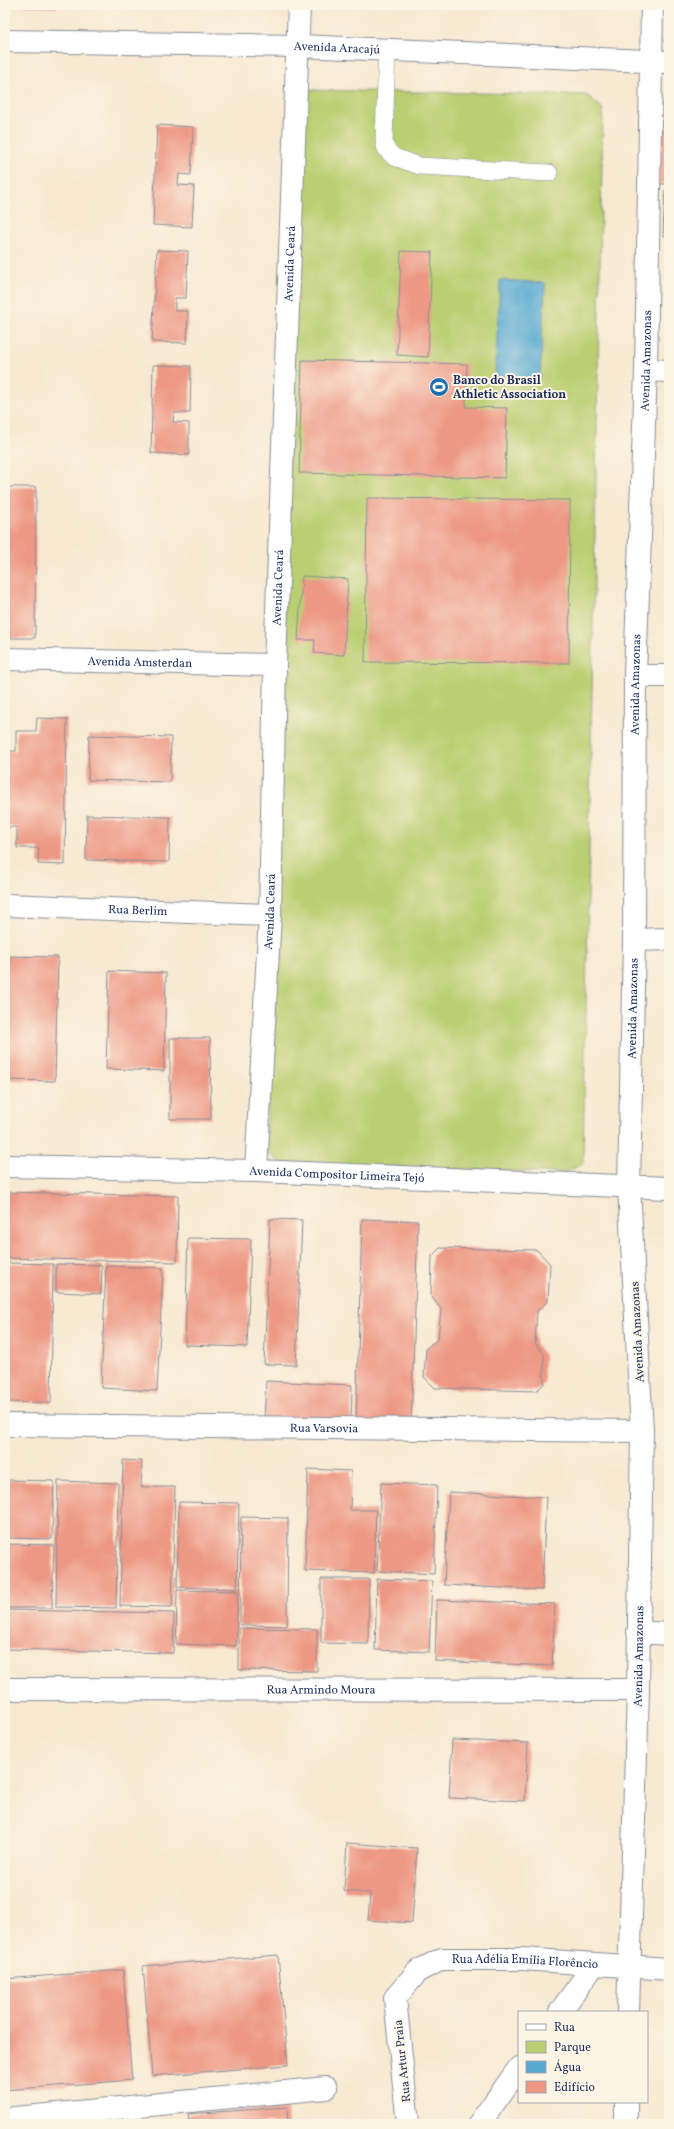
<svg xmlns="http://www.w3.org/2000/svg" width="674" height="2129" font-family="Vollkorn,serif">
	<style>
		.green { fill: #bbce71; stroke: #6b7e68 }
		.water { fill: #57a9d2; stroke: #396c98 }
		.building { fill: #ed9884 }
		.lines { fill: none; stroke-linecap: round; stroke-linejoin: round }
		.lane-casing { stroke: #898c98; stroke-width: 18 }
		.street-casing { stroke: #898c98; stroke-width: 24 }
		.lane { stroke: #fff; stroke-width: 17 }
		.street { stroke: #fff; stroke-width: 22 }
		.labels { text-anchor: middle; stroke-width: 4; stroke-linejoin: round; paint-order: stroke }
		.street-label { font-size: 12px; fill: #1b2f5e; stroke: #fcf5e5 }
		.poi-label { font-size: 12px; font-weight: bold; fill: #1b2f5e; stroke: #fcf5e5; text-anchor: start }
	</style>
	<rect width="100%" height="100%" fill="#fcf5e5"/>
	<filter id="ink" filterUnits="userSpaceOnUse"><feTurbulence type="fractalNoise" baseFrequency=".025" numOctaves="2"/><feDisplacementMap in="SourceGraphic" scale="8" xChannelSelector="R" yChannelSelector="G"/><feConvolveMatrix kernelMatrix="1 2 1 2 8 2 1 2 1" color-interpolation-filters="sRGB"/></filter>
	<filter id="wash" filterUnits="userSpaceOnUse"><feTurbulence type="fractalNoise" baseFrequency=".012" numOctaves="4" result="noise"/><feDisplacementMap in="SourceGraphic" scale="16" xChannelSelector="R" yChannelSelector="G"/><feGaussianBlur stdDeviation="0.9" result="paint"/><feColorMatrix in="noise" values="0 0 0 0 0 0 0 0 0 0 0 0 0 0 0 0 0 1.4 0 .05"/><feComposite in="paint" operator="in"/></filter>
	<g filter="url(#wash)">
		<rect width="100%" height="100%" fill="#f7e9d1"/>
		<!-- green -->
		<polygon class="green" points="301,90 587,95 603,109 583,1164 563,1173 281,1163 266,1151"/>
		<!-- water -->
		<polygon class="water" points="500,280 545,283 540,378 495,376"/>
		<g id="blocks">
			<!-- building -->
			<g class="building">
				<polygon points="13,5 58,5 57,8"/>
				<polygon points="660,104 669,104 669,184 658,184"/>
				<polygon points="157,125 193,127 191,175 179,174 178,185 194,186 192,227 153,225"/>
				<polygon points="665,190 669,190 669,236 663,236"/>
				<polygon points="157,250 188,251 186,298 175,298 175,311 188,311 187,343 152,342"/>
				<polygon points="401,251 432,252 428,357 397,355"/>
				<polygon points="302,360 467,364 466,407 507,408 505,478 299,473"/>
				<polygon points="153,365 191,366 190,413 174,413 173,422 189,423 189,455 151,453"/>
				<polygon points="668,467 669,467 669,541 665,540"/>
				<polygon points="8,487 36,487 35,638 6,638"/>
				<polygon points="367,498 570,500 569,663 365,662"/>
				<polygon points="302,576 348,579 344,655 314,653 315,640 298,640"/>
				<polygon points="37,718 67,719 65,865 38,864 39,848 17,848 17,827 6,827 7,751 16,751 16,731 36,731"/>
				<polygon points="89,735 171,737 170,782 88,780"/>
				<polygon points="87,815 170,817 169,862 86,860"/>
				<polygon points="5,956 58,957 55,1081 5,1080"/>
				<polygon points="109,971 166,973 164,1071 106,1069"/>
				<polygon points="170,1038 210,1038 211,1119 170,1119"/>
				<polygon points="5,1192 178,1196 177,1262 5,1258"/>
				<polygon points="270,1219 302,1220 296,1365 264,1364"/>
				<polygon points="362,1219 418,1221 411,1426 356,1423"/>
				<polygon points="188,1238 251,1239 247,1347 185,1345"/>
				<polygon points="440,1248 537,1250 550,1264 548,1301 537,1311 535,1343 544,1354 544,1384 536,1391 435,1388 424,1377 426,1348 438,1339 441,1309 431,1296 432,1256"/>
				<polygon points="5,1263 53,1264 51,1403 5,1402"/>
				<polygon points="56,1264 102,1265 101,1294 56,1292"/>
				<polygon points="106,1266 163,1268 157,1391 101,1388"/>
				<polygon points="266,1381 352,1385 351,1425 264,1421"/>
				<polygon points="123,1460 142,1461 141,1487 175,1487 172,1607 120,1606"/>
				<polygon points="308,1469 351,1471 350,1510 376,1510 374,1573 305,1571"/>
				<polygon points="5,1480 54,1481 52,1539 5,1538"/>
				<polygon points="58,1481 118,1483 116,1608 56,1607"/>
				<polygon points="381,1483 437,1485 434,1574 377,1571"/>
				<polygon points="449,1492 546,1497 542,1590 444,1585"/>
				<polygon points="179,1502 239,1503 237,1589 177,1587"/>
				<polygon points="241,1517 288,1518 287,1626 240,1625"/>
				<polygon points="5,1544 54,1545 52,1608 5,1608"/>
				<polygon points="321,1579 369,1579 368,1644 321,1643"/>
				<polygon points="377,1579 432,1581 429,1652 375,1650"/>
				<polygon points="177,1590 238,1591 236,1646 176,1644"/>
				<polygon points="437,1600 555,1604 552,1666 435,1661"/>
				<polygon points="5,1610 174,1613 173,1653 5,1649"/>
				<polygon points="239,1628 317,1629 317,1671 239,1670"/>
				<polygon points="452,1740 528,1743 525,1801 449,1798"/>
				<polygon points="347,1843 417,1848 412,1923 368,1920 370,1893 344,1891"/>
				<polygon points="278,1955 288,2065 152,2076 143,1966"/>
				<polygon points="123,1970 132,2080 5,2090 5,1979"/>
				<polygon points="287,2107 288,2124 189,2124 188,2114"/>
			</g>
		</g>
	</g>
	<g filter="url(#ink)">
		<use href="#blocks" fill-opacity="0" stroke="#898c98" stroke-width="1"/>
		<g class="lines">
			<defs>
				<polyline id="lane" points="387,49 384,141 386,149 394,157 420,166 549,173"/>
				<g id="street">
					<path id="s1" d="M5,41L299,46L669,62"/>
					<polyline points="646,370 669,371"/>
					<path id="s2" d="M5,659L275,665"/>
					<polyline points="635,676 669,676"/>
					<path id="s3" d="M5,905L270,915"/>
					<polyline points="634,940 669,939"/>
					<path id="s4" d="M5,1166L256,1171L669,1188"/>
					<path id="s5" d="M256,1171L270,915L275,665L299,5"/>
					<path id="s6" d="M5,1425L642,1431"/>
					<polyline points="638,1632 669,1634"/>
					<path id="s7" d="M5,1689L638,1690"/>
					<polyline points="560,2012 594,1965"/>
					<path id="s8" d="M628,2012L638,1690L642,1431L629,1187L634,940L635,676L646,370L652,5"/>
					<polyline points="5,2119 326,2088"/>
					<path id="s9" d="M408,2124L395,1998L418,1971L442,1959H522L669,1969"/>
					<polyline points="479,2124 519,2068"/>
					<polyline points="626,2124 626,2102"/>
				</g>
			</defs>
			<!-- lane casing -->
			<use href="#lane" class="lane-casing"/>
			<!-- street casing -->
			<use href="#street" class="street-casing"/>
			<!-- lane -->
			<use href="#lane" class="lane"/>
			<!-- street -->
			<use href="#street" class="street"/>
		</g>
	</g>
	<!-- icons -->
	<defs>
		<symbol id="stadium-disc" viewBox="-11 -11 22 22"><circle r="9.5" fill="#1f6fb2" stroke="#fcf5e5"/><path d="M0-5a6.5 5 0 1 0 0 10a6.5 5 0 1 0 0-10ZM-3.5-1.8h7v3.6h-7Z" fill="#fff"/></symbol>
	</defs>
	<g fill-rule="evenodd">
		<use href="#stadium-disc" x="428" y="376" width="22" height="22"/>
	</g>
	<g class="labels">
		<!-- street labels -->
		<g class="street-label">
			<text dy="4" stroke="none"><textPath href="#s1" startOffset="332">Avenida Aracajú</textPath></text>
			<text dy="4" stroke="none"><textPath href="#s5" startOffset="908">Avenida Ceará</textPath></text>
			<text dy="4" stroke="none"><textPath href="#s8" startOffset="1652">Avenida Amazonas</textPath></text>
			<text dy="4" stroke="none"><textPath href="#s5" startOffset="584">Avenida Ceará</textPath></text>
			<text dy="4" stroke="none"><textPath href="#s2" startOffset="135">Avenida Amsterdan</textPath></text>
			<text dy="4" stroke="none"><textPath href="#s8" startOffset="1328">Avenida Amazonas</textPath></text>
			<text dy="4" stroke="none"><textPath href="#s3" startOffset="133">Rua Berlim</textPath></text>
			<text dy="4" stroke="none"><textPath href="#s5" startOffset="260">Avenida Ceará</textPath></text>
			<text dy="4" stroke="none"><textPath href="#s8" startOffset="1004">Avenida Amazonas</textPath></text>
			<text dy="4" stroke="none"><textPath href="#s4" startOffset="332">Avenida Compositor Limeira Tejó</textPath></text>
			<text transform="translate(637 1332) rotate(-93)" y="4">Avenida Amazonas</text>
			<text dy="4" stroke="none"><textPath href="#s6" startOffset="319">Rua Varsovia</textPath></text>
			<text dy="4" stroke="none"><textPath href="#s8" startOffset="356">Avenida Amazonas</textPath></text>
			<text dy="4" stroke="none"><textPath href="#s7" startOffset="316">Rua Armindo Moura</textPath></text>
			<text dy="4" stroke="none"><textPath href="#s9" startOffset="272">Rua Adélia Emilia Florêncio</textPath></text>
			<text transform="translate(402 2061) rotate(-96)" y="4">Rua Artur Praia</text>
		</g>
		<!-- poi labels -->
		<g class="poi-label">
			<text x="453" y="384">Banco do Brasil<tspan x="453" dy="14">Athletic Association</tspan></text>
		</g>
	</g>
	<!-- margin -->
	<rect width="674" height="2129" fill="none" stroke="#fcf5e5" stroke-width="20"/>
	<!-- legend -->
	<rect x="518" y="2011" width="130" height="92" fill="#fcf5e5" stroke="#a2a6af"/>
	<rect x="526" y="2024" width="20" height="6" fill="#ffffff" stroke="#a2a6af"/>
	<text x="554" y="2031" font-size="12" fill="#1b2f5e">Rua</text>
	<rect x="526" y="2041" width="20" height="12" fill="#bbce71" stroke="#a2a6af"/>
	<text x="554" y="2051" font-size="12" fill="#1b2f5e">Parque</text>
	<rect x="526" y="2061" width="20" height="12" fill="#57a9d2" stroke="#a2a6af"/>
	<text x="554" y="2071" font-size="12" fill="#1b2f5e">Água</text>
	<rect x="526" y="2081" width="20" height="12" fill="#ed9884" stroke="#a2a6af"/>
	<text x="554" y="2091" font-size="12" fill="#1b2f5e">Edifício</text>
</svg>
